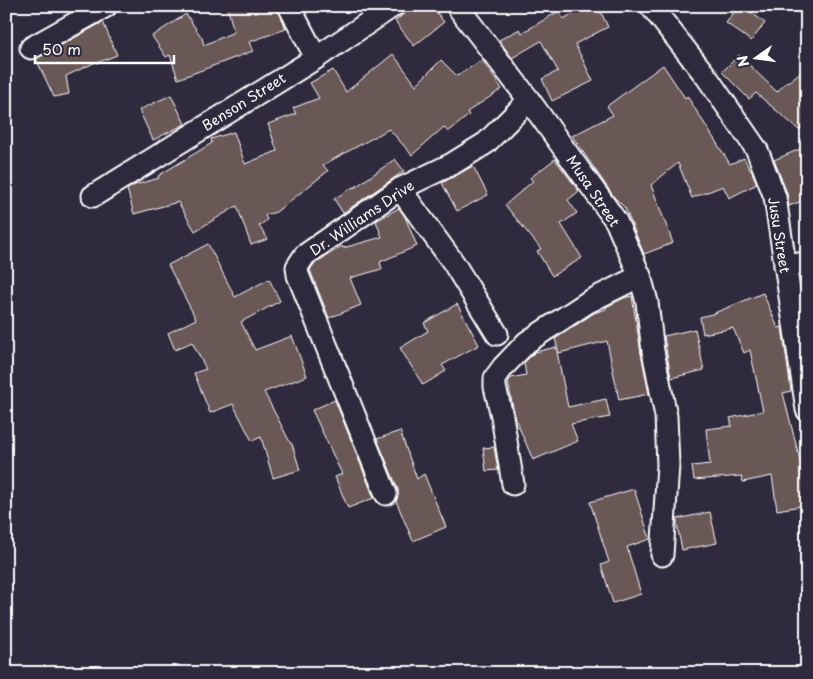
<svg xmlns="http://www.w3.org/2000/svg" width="813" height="679" font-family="'Playpen Sans',sans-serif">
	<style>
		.building { fill: #6a5857; stroke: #fff }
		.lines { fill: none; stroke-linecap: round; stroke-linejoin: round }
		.minor-casing { stroke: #fff; stroke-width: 25 }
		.minor { stroke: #2f2a3d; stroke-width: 21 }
		.labels { text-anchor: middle; stroke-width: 5; stroke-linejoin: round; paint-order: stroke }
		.street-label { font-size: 14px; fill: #fff; stroke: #2f2a3d }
	</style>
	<rect width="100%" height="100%" fill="#2f2a3d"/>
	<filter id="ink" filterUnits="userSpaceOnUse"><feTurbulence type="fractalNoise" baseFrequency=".02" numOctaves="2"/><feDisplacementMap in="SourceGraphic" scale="10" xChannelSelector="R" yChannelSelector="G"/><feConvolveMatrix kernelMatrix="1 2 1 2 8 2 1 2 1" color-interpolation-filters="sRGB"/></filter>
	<g filter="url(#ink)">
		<!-- building -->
		<g class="building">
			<polygon points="227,6 277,6 286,29 249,42 253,51 178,79 170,55 166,57 152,36 186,14 202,38 204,45 234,32"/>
			<polygon points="414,6 432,6 444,22 414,46 395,21"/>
			<polygon points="588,6 598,6 608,27 575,44 593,81 552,101 542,79 558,71 541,41 512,58 499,40 520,29 522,33 559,11 563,19"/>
			<polygon points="739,6 743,6 765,23 751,41 726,23"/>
			<polygon points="103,22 117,55 97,63 96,62 66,76 69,94 54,97 36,59"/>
			<polygon points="393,54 416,85 441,60 457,76 482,60 502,89 467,112 469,115 448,132 444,127 412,155 389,129 323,165 328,171 276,212 265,215 267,220 259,226 268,239 251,245 237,206 195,231 178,202 134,214 127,189 135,185 159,178 158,176 212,143 211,139 234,132 245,164 277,151 268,124 296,114 293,108 319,98 310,83 333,70 346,92"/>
			<polygon points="739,55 777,92 787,81 788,82 807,67 807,114 803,118 807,121 799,130 756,93 749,99 722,72"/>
			<polygon points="663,65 685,98 687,96 730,164 744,158 750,170 751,170 757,184 729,198 723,186 692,198 678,163 651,185 673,243 644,254 625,208 614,197 572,136 613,115 607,106"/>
			<polygon points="171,95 185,124 153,140 139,110"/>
			<polygon points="807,146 807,199 789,206 787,193 774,160"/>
			<polygon points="395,159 404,171 343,213 334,199 353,187 354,188"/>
			<polygon points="555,159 579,191 568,200 577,213 561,224 582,258 552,276 537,251 541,249 505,205 533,181 530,178"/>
			<polygon points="473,166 488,195 457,211 442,183"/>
			<polygon points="399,208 405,217 417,246 380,262 382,269 350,278 361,305 329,318 310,270 314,264 342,246 343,248 382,237 376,221"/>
			<polygon points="208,244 235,297 269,279 280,301 241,322 255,350 292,336 307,376 264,392 291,444 292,444 300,470 273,478 261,437 252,441 233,404 210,413 194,373 206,369 192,342 175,350 168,333 196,319 168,265"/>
			<polygon points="763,293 778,328 782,327 791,391 783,393 801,464 807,499 807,505 777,510 772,476 743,482 741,476 694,480 692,466 710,464 706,429 732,426 730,418 763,411 750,350 744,353 733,328 703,334 700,317 712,314"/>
			<polygon points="632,296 641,353 649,394 619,400 607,341 559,353 555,339 594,313 606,309 606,307 624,298"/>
			<polygon points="457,304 479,345 442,365 446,371 423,385 400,348 428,331 424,323"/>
			<polygon points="695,329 704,370 671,378 664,336"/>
			<polygon points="556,347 568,407 606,399 610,417 571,424 578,441 533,460 515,418 508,382 511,378 526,375 524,363 535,352"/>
			<polygon points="335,400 374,498 348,508 335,477 342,474 312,410"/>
			<polygon points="400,431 417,479 424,474 446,527 413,541 396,501 398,495 398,489 377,439"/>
			<polygon points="494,447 498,470 486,471 483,448"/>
			<polygon points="634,489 650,539 627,547 641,594 613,603 601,565 609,562 590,502"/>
			<polygon points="710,512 717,543 682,550 677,525 677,519"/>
		</g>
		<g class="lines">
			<defs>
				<g id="minor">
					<polyline points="289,6 316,58"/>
					<polyline points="457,6 529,100 616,221 640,276 647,302 653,351 666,416 668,465 662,555"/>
					<polyline points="651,6 706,76 757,150 775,197 807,410"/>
					<polyline points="31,48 106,6"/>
					<polyline points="400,189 453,262 497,334"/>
					<polyline points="93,196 316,58 393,6"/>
					<polyline points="785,266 807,263"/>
					<polyline points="513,484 502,416 495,387 495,378 503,367 527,342 588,302 640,276"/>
					<polyline points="386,494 298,275 297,267 305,255 400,189 452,164 486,143 529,100"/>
				</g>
			</defs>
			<!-- minor casing -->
			<use href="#minor" class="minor-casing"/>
			<!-- minor -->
			<use href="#minor" class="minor"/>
		</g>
	</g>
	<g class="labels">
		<!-- street labels -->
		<g class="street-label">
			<text transform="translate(244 102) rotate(-32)" y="5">Benson Street</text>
			<text transform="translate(593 191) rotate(56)" y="5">Musa Street</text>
			<text transform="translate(362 218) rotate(-34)" y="5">Dr. Williams Drive</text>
			<text transform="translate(779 235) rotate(81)" y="5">Jusu Street</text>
		</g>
	</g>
	<!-- margin -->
	<rect width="813" height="679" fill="none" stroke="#2f2a3d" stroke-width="25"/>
	<rect x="12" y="12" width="788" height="654" fill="none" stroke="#fff" stroke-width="2" filter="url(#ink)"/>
	<!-- north arrow -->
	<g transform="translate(756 58) rotate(256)" stroke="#2f2a3d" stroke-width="4" paint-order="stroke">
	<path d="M0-4L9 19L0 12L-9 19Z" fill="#ffffff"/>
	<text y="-8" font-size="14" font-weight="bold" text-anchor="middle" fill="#ffffff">N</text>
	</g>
	<!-- scale -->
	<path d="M35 55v8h139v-8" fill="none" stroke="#ffffff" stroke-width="2.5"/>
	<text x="42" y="55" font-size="15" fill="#ffffff" stroke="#2f2a3d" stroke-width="4" paint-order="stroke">50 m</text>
</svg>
